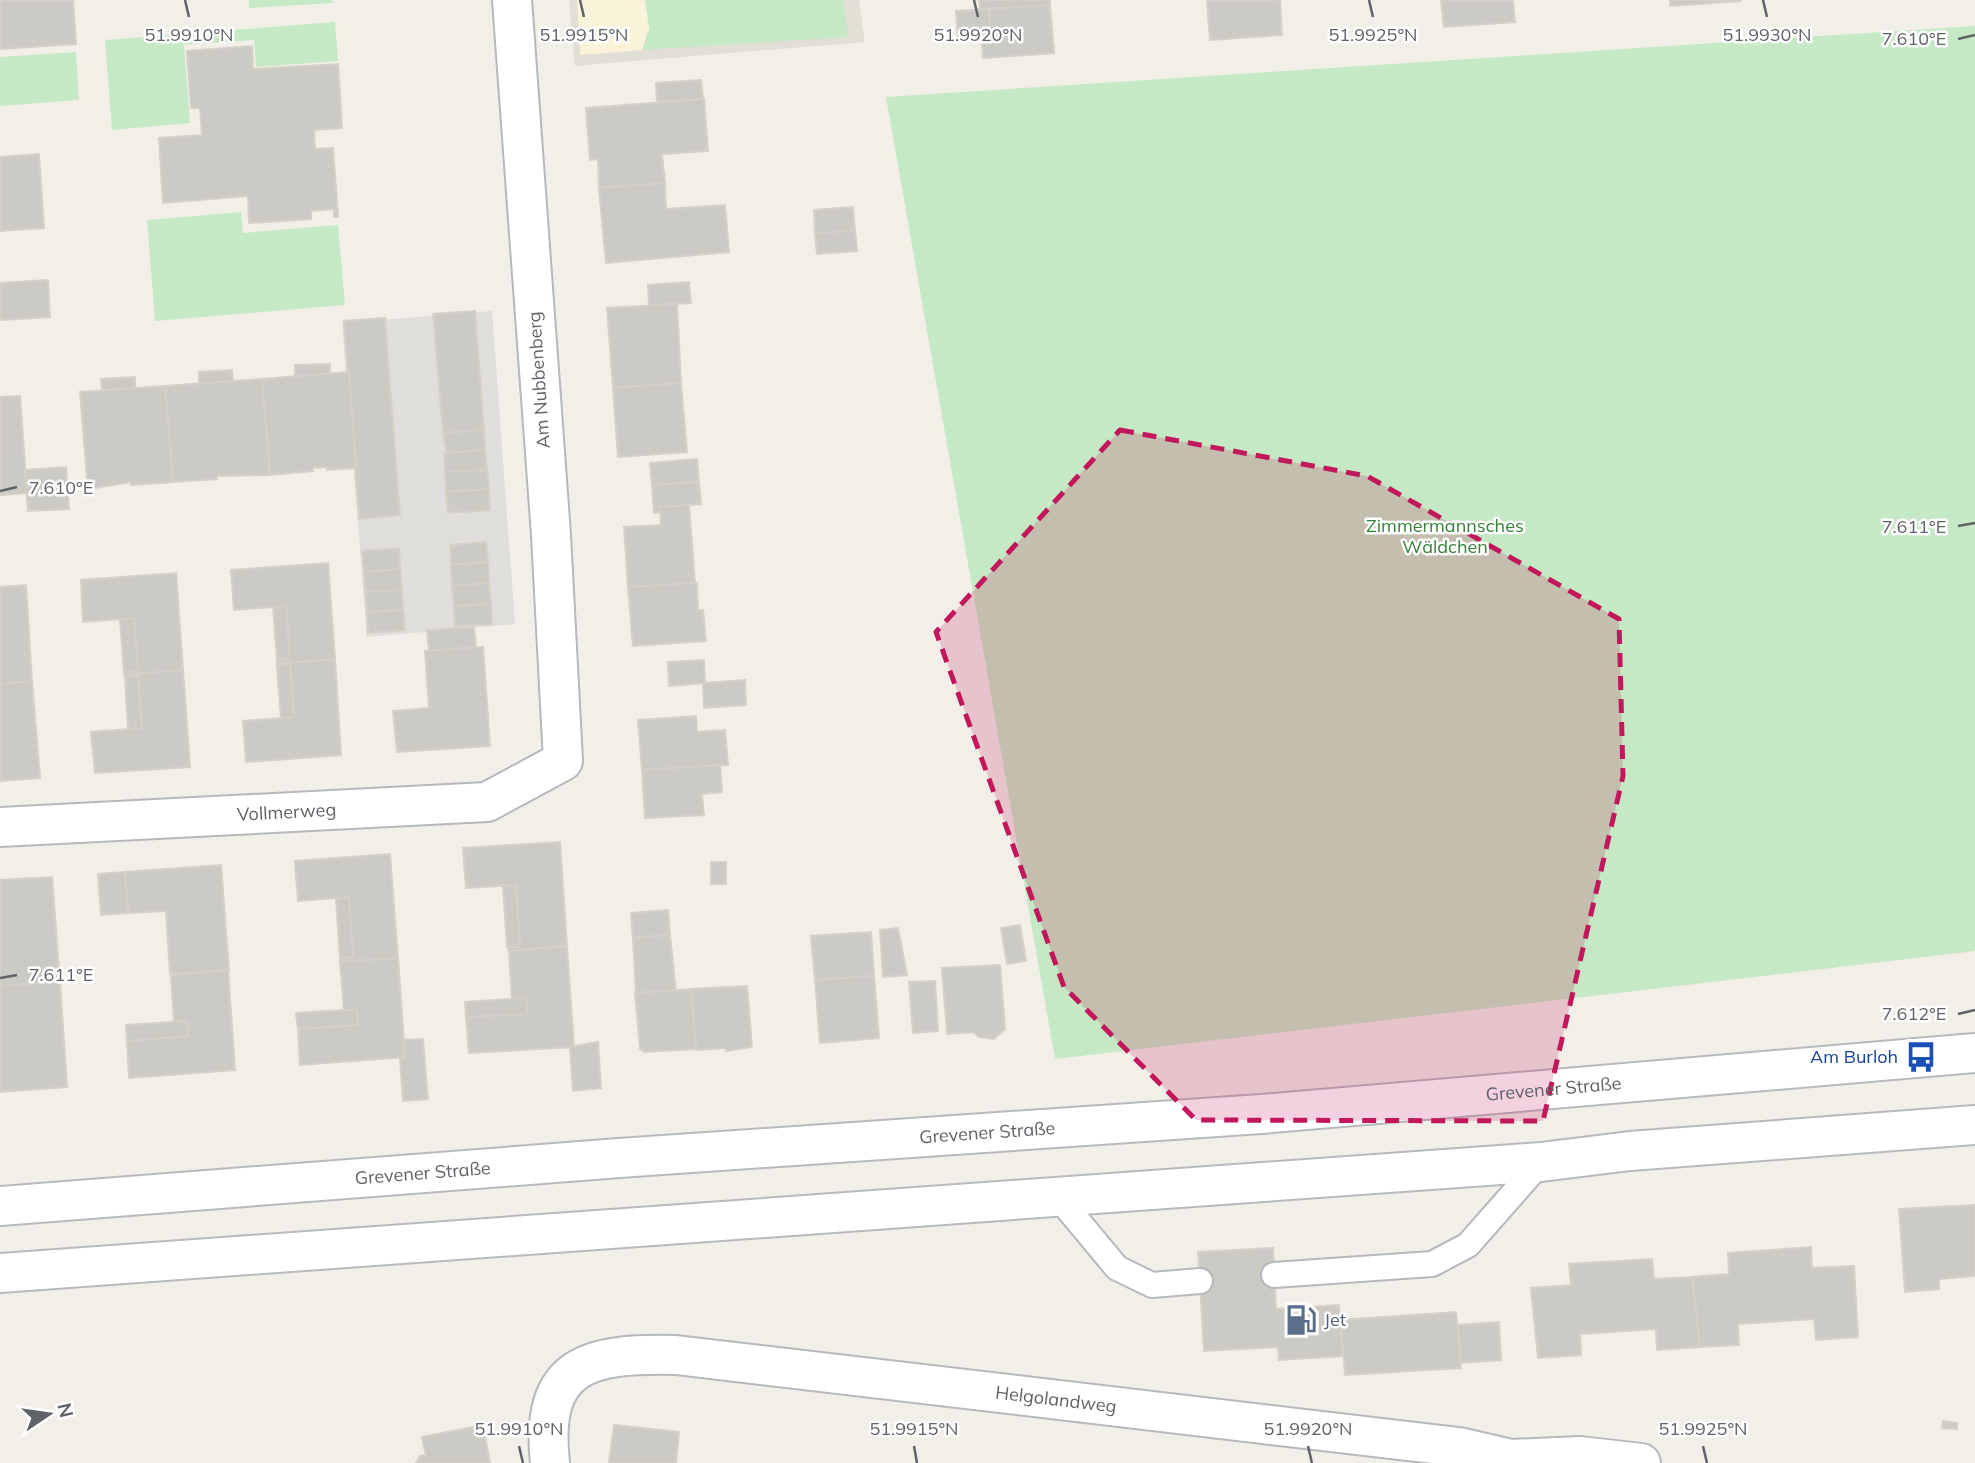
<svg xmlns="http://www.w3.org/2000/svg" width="1975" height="1463" font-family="Mulish,sans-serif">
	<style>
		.industrial { fill: #e0deda }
		.education { fill: #e1ded6 }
		.green { fill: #c5e8c5 }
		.sand { fill: #fbf3d9 }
		.building { fill: #cccac5; stroke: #d6d1c6; stroke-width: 2 }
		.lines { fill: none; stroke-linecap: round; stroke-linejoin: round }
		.lane-casing { stroke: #b5b8bc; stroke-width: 28 }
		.street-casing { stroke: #b5b8bc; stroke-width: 42 }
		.secondary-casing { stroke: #b6babf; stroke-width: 42 }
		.lane { stroke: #fff; stroke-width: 24 }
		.street { stroke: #fff; stroke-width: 38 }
		.secondary { stroke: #fff; stroke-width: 38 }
		.marked { fill: #c2185b; fill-opacity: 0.2; stroke: #c2185b; stroke-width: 5; stroke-dasharray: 14 9; stroke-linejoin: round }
		.ticks { fill: none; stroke: #5f6368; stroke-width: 2.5 }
		.labels { text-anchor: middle; stroke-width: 5; stroke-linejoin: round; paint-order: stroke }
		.street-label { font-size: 18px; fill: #5f6368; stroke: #fff }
		.park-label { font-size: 18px; fill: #348238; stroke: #fff }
		.transit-label { font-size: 18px; fill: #164399; stroke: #fff; text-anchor: end }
		.service-label { font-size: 18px; fill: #4e5e75; stroke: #fff; text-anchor: start }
		.ticks-label { font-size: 18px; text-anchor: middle; fill: #5f6368; stroke: #fff; stroke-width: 5; stroke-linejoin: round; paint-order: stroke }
	</style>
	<rect width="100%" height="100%" fill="#f1efe8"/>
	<!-- industrial -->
	<polygon class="industrial" points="492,311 515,624 367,637 342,323"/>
	<!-- education -->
	<polygon class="education" points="569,0 859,0 865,42 575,66"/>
	<!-- green -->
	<g class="green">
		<polygon points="249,0 332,0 333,3 249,8"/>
		<polygon points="645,0 843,0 848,37 642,50 649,28"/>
		<polygon points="335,22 338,61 256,67 254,40 184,45 190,123 112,130 105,40"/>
		<polygon points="1975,26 1975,951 1055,1059 886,97"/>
		<polygon points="76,52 79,100 0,106 0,57"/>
		<polygon points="241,212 243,233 338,225 345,305 155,321 147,220"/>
	</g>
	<!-- sand -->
	<polygon class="sand" points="577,0 645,0 649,28 642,50 580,55"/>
	<!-- building -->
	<g class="building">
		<polygon points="0,0 73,0 76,44 0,49"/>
		<polygon points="979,0 1050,0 1050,5 980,10"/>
		<polygon points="1207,0 1280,0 1282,35 1210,40"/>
		<polygon points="1441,0 1513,0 1515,22 1444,27"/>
		<polygon points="1670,0 1741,0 1741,1 1670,6"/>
		<polygon points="1050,5 1054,53 983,58 981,28 990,27 989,9"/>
		<polygon points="989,9 990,27 981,28 981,36 958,38 956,11"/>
		<polygon points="252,46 253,69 338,64 342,128 314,130 315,149 333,148 338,217 334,217 334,209 311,211 311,219 249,223 248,196 163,203 159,138 202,135 200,108 191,108 187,51"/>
		<polygon points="701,80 703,99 657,102 656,83"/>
		<polygon points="704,99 708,151 662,154 665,183 599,188 598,159 590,160 586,108"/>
		<polygon points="39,154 44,228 0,231 0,157"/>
		<polygon points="665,183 666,209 725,205 729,252 606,263 599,188"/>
		<polygon points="853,207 855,230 815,234 814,210"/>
		<polygon points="855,230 857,251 817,254 815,234"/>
		<polygon points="48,280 50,317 0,320 0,283"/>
		<polygon points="689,282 691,303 649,305 648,285"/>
		<polygon points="677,304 681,383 613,388 607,308"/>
		<polygon points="475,311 484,430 443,433 433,314"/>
		<polygon points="385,318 400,515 359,519 344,321"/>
		<polygon points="330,364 330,374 295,376 295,365"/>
		<polygon points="232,370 233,382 199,384 199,372"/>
		<polygon points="349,372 356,468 327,470 327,467 312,468 313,471 270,475 262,379"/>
		<polygon points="135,377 135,389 102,390 101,379"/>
		<polygon points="262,379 270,475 216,476 217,479 173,482 165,386"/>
		<polygon points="681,383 687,452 618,457 613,388"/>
		<polygon points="165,386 173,482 131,485 131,482 88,489 80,392"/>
		<polygon points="20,396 27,493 0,495 0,397"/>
		<polygon points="484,430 485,450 447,453 443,433"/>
		<polygon points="485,450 487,470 445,472 444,453"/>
		<polygon points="697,459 699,482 652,485 650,463"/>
		<polygon points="66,467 69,509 28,511 25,470"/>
		<polygon points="487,470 489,489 446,492 445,472"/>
		<polygon points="699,482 701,504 660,507 660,512 654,513 652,485"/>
		<polygon points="489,489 490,510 448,513 446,492"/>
		<polygon points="689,505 695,583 628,587 624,527 661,525 660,507"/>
		<polygon points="486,542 488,562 451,565 450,545"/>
		<polygon points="399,548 400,569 364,572 362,551"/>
		<polygon points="488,562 489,583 452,586 451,565"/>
		<polygon points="328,563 335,659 277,664 277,660 290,659 286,606 234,610 231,570"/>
		<polygon points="400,569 402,590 365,592 364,572"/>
		<polygon points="176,573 183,670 124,675 124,672 138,671 134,618 83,622 81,580"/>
		<polygon points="489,583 491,604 454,606 452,586"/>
		<polygon points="697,583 698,610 703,610 706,641 633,646 628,587"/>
		<polygon points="26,585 32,681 0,684 0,587"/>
		<polygon points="402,590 403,610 367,612 365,592"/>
		<polygon points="491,604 492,624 455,626 454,606"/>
		<polygon points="286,606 290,659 277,660 273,607"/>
		<polygon points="403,610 405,630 368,633 367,612"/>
		<polygon points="134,618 138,671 124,672 120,620"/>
		<polygon points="474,627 476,647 429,651 427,630"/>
		<polygon points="483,647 490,746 397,752 393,711 429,708 425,651"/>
		<polygon points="335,659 341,755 246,762 243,721 294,717 290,664 277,664"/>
		<polygon points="704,660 705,683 669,686 668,662"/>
		<polygon points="290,664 294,717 281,718 277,666"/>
		<polygon points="183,670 190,767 95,773 91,732 142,728 138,676 125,677 124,675"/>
		<polygon points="138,676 142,728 128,729 125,677"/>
		<polygon points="745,680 746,705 704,708 703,683"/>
		<polygon points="32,681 40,778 0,781 0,684"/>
		<polygon points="696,716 697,732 725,730 728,765 642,770 638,720"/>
		<polygon points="720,765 722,792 702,794 704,815 645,818 642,770"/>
		<polygon points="560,842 567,946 509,951 507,947 520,947 516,885 466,888 463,848"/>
		<polygon points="390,854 398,958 340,962 340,958 353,957 349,897 298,901 295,861"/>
		<rect x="711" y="862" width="15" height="22"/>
		<polygon points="221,865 229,970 170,974 166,911 128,913 125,872"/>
		<polygon points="125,872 128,913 101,915 98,874"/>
		<polygon points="52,877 60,982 0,986 0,880"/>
		<polygon points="516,885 520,947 507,947 503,886"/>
		<polygon points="349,897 353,957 340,958 336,899"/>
		<polygon points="668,910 670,935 633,938 631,913"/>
		<polygon points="1020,925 1026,961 1007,964 1001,928"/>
		<polygon points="898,928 907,975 883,977 880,930"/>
		<polygon points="871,932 874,976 815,980 811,936"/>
		<polygon points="670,935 676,991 636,993 633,938"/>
		<polygon points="567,946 574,1047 469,1053 466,1017 527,1014 526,998 512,999 509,951"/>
		<polygon points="398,958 405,1057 300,1065 298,1029 358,1025 357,1010 344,1010 340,962"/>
		<polygon points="1000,965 1005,1029 994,1039 979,1037 973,1032 947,1034 942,968"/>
		<polygon points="228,970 235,1070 129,1078 127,1041 188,1036 187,1021 174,1022 171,975"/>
		<polygon points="874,976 879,1038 820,1043 815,980"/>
		<polygon points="935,981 938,1031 913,1033 909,982"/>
		<polygon points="60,982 67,1087 0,1092 0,986"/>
		<polygon points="747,986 752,1047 726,1051 726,1048 696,1050 691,989"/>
		<polygon points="691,989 696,1049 644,1052 640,1049 635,993"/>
		<polygon points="526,998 527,1014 466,1017 465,1002"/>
		<polygon points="344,1010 357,1010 358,1025 298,1029 296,1013"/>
		<polygon points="187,1021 188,1036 127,1041 126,1025"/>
		<polygon points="423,1039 428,1099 403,1101 400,1058 405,1057 404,1040"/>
		<polygon points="598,1042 601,1088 573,1091 570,1047"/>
		<polygon points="1975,1205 1975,1276 1939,1279 1939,1289 1905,1292 1899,1209"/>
		<polygon points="1811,1247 1812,1268 1854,1266 1858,1337 1816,1340 1814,1319 1738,1324 1739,1345 1700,1347 1692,1277 1729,1274 1728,1253"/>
		<polygon points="1273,1248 1276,1309 1339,1305 1343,1356 1279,1360 1278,1347 1204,1351 1198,1252"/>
		<polygon points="1652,1259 1654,1279 1692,1277 1700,1347 1657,1350 1656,1329 1580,1334 1581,1355 1538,1358 1531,1288 1571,1285 1569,1264"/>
		<polygon points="1456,1312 1461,1368 1345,1375 1341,1320"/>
		<polygon points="1499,1322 1501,1360 1461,1363 1458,1325"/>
		<polygon points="1943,1421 1957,1423 1957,1429 1942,1428"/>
		<polygon points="483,1425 490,1463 416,1463 420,1456 426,1455 422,1437"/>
		<polygon points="614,1425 679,1432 676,1463 609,1463"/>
	</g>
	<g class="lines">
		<defs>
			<g id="lane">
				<polyline points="1058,1197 1117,1268 1152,1285 1200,1281"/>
				<polyline points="1274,1275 1432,1264 1468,1245 1541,1162"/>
			</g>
			<g id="street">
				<path id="s1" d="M0,827L487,802L563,761L551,535L512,0"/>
				<path id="s2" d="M550,1463C539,1363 589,1353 676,1355L1459,1447L1511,1459L1580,1456L1641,1463"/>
			</g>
			<g id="secondary">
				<path id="s3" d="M0,1206L619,1158L1261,1114L1975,1053"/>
				<polyline points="0,1273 1541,1162 1630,1151 1975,1125"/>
			</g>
		</defs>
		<!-- lane casing -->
		<use href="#lane" class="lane-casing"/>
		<!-- street casing -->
		<use href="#street" class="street-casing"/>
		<!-- secondary casing -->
		<use href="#secondary" class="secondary-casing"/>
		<!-- lane -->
		<use href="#lane" class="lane"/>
		<!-- street -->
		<use href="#street" class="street"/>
		<!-- secondary -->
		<use href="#secondary" class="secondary"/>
	</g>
	<!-- marked area -->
	<path class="marked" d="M1120,430L1367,476L1619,619L1623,776L1543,1121L1196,1120L1064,987L936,632Z"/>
	<!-- ticks -->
	<path class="ticks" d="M185,0L189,17M580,0L584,17M974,0L978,17M1369,0L1373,17M1763,0L1767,17M1958,39L1975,35M0,491L17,487M1958,526L1975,523M0,978L17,975M1958,1014L1975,1010M519,1446L523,1463M914,1446L917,1463M1308,1446L1312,1463M1703,1446L1707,1463"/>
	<!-- icons -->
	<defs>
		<symbol id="bus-bare" viewBox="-9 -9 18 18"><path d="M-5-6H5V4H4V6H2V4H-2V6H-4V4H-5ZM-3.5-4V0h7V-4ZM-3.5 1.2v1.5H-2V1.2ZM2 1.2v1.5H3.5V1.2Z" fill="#1a4fb4" stroke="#fff" stroke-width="2.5" paint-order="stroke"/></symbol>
		<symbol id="fuel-bare" viewBox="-9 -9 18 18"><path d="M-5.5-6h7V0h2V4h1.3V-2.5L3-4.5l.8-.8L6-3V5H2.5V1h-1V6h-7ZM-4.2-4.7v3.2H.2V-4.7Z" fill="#5c6f8a" stroke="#fff" stroke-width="2.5" paint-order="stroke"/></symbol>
	</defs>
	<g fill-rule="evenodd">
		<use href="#bus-bare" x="1899" y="1035" width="44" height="44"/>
		<use href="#fuel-bare" x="1279" y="1298" width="44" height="44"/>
	</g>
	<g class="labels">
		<!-- street labels -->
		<g class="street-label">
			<text transform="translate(539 380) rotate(-94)" y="6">Am Nubbenberg</text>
			<text dy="6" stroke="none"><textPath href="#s1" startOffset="287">Vollmerweg</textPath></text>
			<text dy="6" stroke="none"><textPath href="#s3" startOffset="1558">Grevener Straße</textPath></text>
			<text dy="6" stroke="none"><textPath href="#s3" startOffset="990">Grevener Straße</textPath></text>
			<text dy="6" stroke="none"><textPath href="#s3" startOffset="424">Grevener Straße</textPath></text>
			<text dy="6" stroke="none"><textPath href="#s2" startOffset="586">Helgolandweg</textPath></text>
		</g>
		<!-- park labels -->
		<g class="park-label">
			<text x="1445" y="532">Zimmermannsches<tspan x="1445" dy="21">Wäldchen</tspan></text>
		</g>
		<!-- transit labels -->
		<g class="transit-label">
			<text x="1898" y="1063">Am Burloh</text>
		</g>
		<!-- service labels -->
		<g class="service-label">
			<text x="1324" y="1326">Jet</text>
		</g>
	</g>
	<g class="ticks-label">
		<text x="189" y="41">51.9910°N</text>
		<text x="584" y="41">51.9915°N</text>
		<text x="978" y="41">51.9920°N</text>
		<text x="1373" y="41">51.9925°N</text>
		<text x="1767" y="41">51.9930°N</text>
		<text x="1914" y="45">7.610°E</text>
		<text x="61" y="494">7.610°E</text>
		<text x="1914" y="533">7.611°E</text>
		<text x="61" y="981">7.611°E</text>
		<text x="1914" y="1020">7.612°E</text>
		<text x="519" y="1435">51.9910°N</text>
		<text x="914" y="1435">51.9915°N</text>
		<text x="1308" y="1435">51.9920°N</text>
		<text x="1703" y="1435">51.9925°N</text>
	</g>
	<!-- north arrow -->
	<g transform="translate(49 1414) rotate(77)" stroke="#ffffff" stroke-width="5" paint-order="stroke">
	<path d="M0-5L12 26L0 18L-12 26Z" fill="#5f6368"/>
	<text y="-10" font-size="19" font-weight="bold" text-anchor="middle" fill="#5f6368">N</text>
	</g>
</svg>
